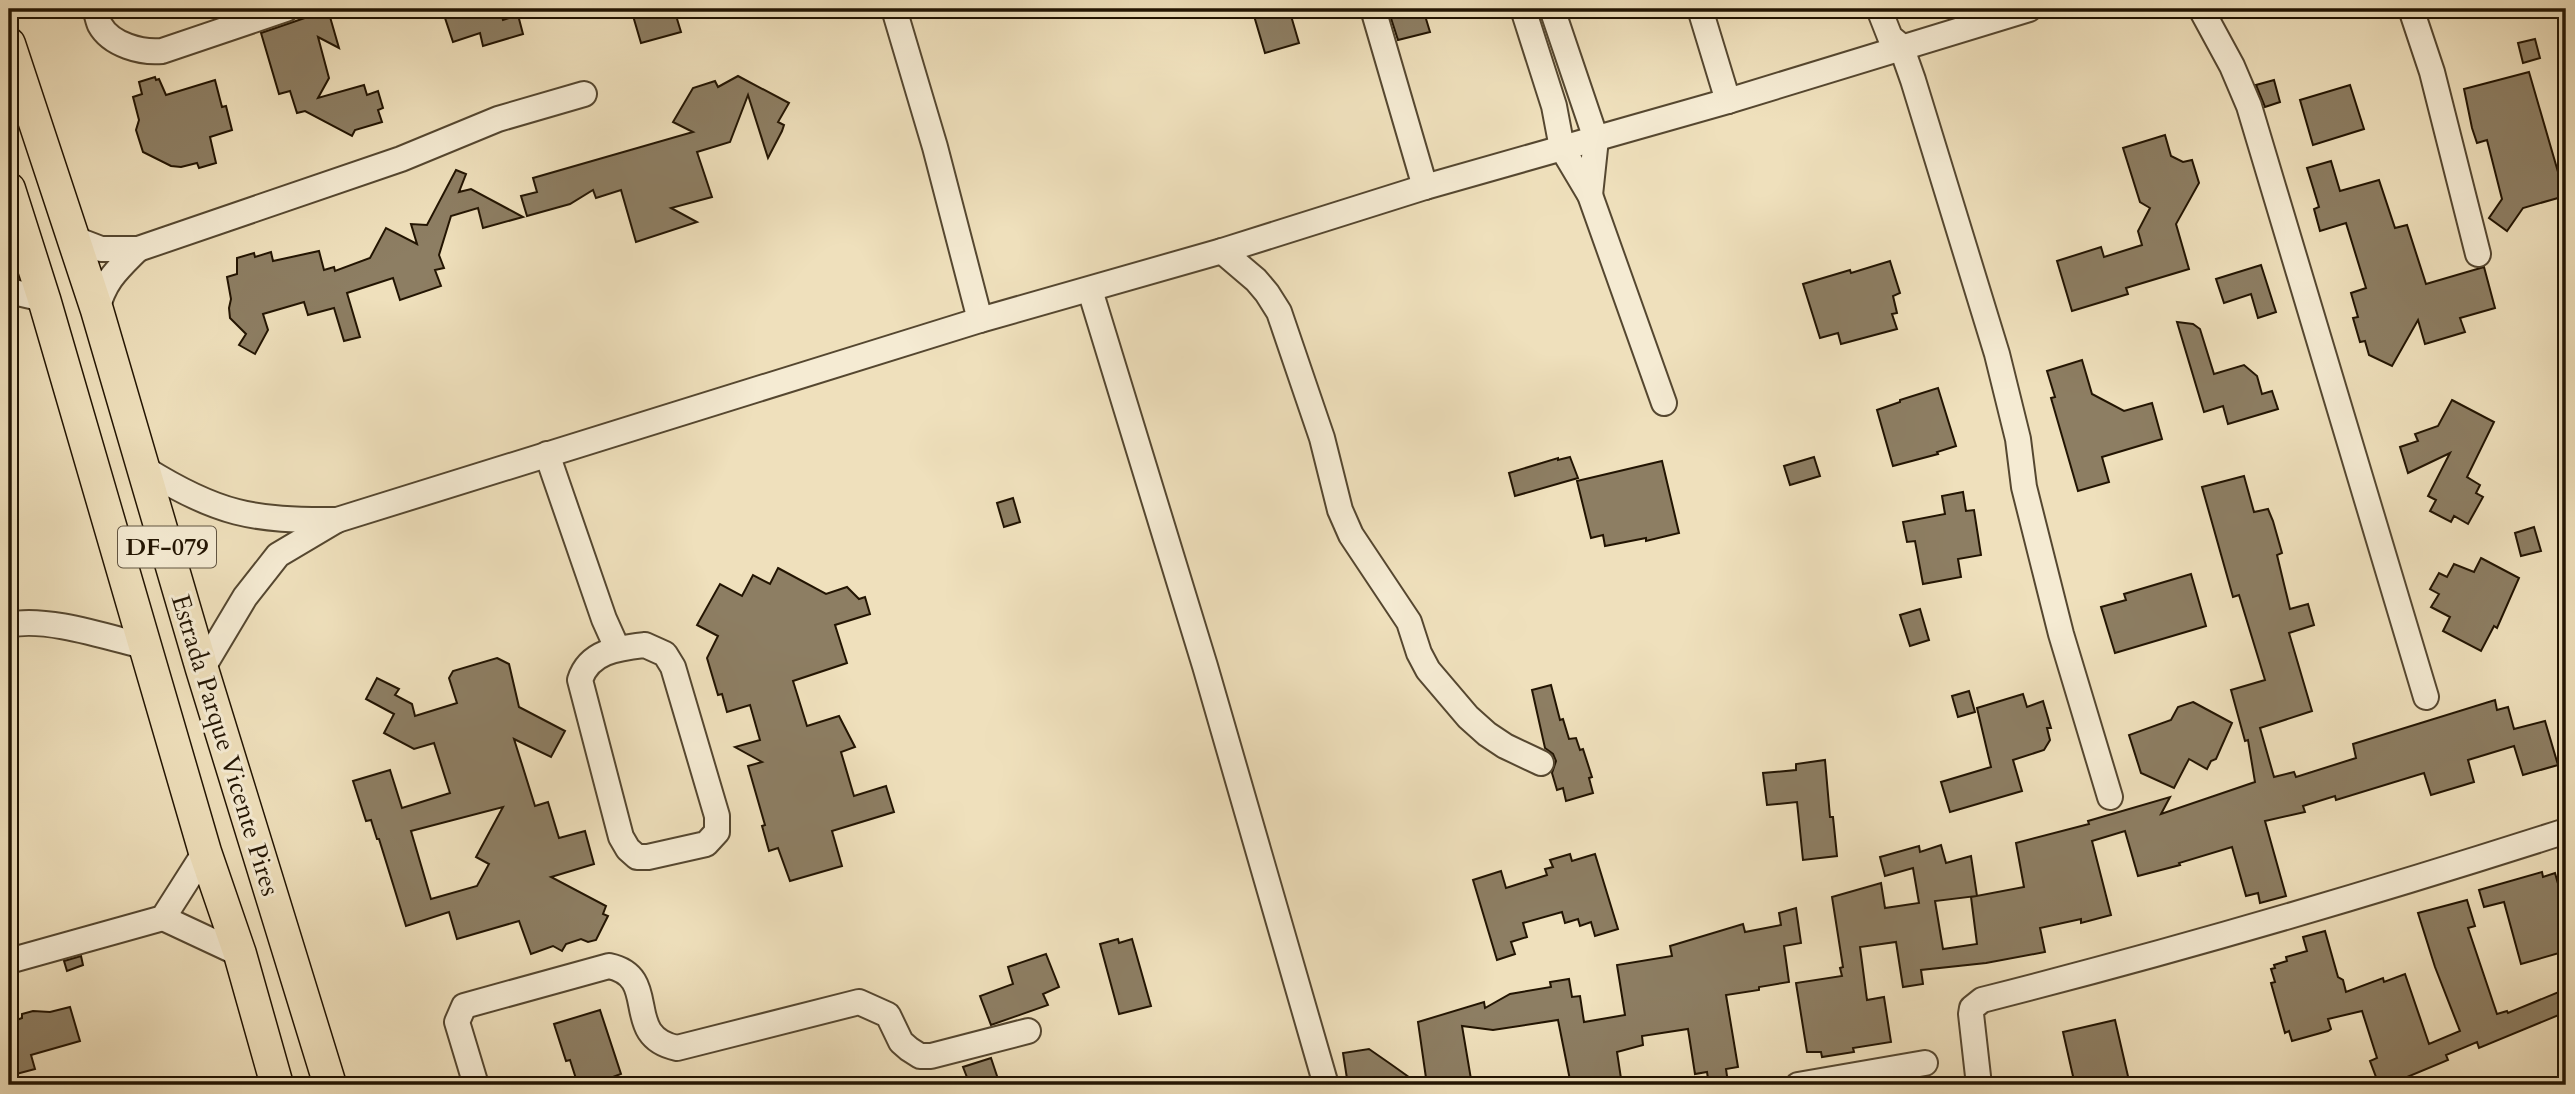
<svg xmlns="http://www.w3.org/2000/svg" width="2575" height="1094" font-family="Cardo,serif">
	<style>
		.building { fill: #8d7e63; stroke: #221402; stroke-width: 2; fill-rule: evenodd }
		.lines { fill: none; stroke-linecap: round; stroke-linejoin: round }
		.minor-casing { stroke: #554730; stroke-width: 28 }
		.major-casing { stroke: #221402; stroke-width: 35 }
		.minor { stroke: #f5ebd3; stroke-width: 24 }
		.major { stroke: #efe0bc; stroke-width: 32 }
		.labels { text-anchor: middle; stroke-width: 6; stroke-linejoin: round; paint-order: stroke }
		.shield { fill: #f5ebd3; stroke: #615441; stroke-width: 2 }
		.shield-label { font-size: 24px; font-weight: bold; fill: #221402 }
		.street-label { font-size: 26px; fill: #221402; stroke: #f5ebd3 }
	</style>
	<rect width="100%" height="100%" fill="#efe0bc"/>
	<filter id="stains"><feTurbulence type="fractalNoise" baseFrequency=".00286" numOctaves="4"/><feColorMatrix values="0 0 0 0 .2 0 0 0 0 .09 0 0 0 0 .02 0 0 0 .5 -.17"/></filter>
	<radialGradient id="worn" r=".72"><stop offset=".6" stop-color="#630" stop-opacity="0"/><stop offset="1" stop-color="#630" stop-opacity=".3"/></radialGradient>
	<!-- building -->
	<g class="building">
		<polygon points="442,9 500,9 503,20 518,15 523,34 483,46 480,33 453,42"/>
		<polygon points="631,9 674,9 681,32 641,43"/>
		<polygon points="1252,9 1289,9 1299,43 1265,53"/>
		<polygon points="1388,9 1423,9 1430,32 1398,40"/>
		<polygon points="328,10 339,48 318,37 329,78 318,98 364,85 367,95 378,91 383,108 378,110 382,122 355,130 352,136 305,111 297,113 290,91 279,94 261,33"/>
		<polygon points="2535,39 2540,58 2523,63 2518,43"/>
		<polygon points="2529,72 2565,196 2523,208 2507,231 2489,218 2502,199 2487,140 2477,143 2472,128 2464,89"/>
		<polygon points="738,76 789,103 778,122 784,125 782,131 768,158 748,95 730,142 697,152 712,197 671,208 697,222 636,242 621,190 596,198 593,190 570,204 527,216 521,196 537,192 533,178 693,132 673,122 693,88 715,81 718,87"/>
		<polygon points="155,77 156,80 159,79 166,95 215,80 222,107 226,106 232,130 210,137 216,163 199,168 197,163 181,167 171,166 143,152 136,130 139,120 133,97 142,94 139,82"/>
		<polygon points="2274,80 2280,102 2265,107 2256,85"/>
		<polygon points="2350,85 2364,129 2313,145 2300,100"/>
		<polygon points="2165,135 2171,156 2183,162 2192,160 2199,183 2176,224 2189,269 2126,288 2128,294 2072,311 2057,261 2101,247 2104,257 2142,245 2138,231 2150,208 2140,202 2123,148"/>
		<polygon points="2331,161 2340,191 2379,180 2395,228 2407,225 2426,284 2484,267 2495,308 2460,318 2465,332 2425,344 2418,320 2392,366 2369,355 2365,341 2360,342 2353,318 2358,317 2351,293 2366,288 2346,223 2320,231 2314,209 2319,207 2307,168"/>
		<polygon points="456,170 466,174 459,192 471,189 523,217 483,228 478,208 451,216 439,255 444,268 435,270 441,286 400,300 393,278 347,293 360,337 344,341 334,308 308,315 304,302 263,314 268,330 255,354 239,345 246,334 230,318 229,308 231,299 227,277 237,274 237,258 254,253 255,257 271,252 273,261 319,251 324,270 334,267 335,271 370,258 386,228 417,244 411,224 427,225"/>
		<polygon points="1890,261 1900,293 1893,296 1897,313 1892,314 1897,329 1841,344 1838,333 1820,338 1803,284 1850,270 1851,273"/>
		<polygon points="2261,265 2276,312 2258,318 2251,294 2224,303 2216,279"/>
		<polygon points="2177,322 2193,324 2200,329 2214,374 2244,365 2257,376 2262,394 2272,391 2278,409 2228,424 2223,406 2204,412"/>
		<polygon points="2082,360 2092,394 2124,411 2152,403 2162,439 2102,457 2109,482 2078,491 2051,398 2055,397 2047,371"/>
		<polygon points="1938,388 1956,446 1937,452 1938,454 1893,466 1877,410 1900,402 1900,400"/>
		<polygon points="2452,400 2494,422 2467,477 2480,485 2476,493 2483,497 2468,524 2454,516 2451,522 2430,511 2436,500 2428,496 2450,453 2408,473 2400,447 2418,441 2415,434 2438,426"/>
		<polygon points="1570,457 1578,478 1515,496 1509,473 1558,458 1558,460"/>
		<polygon points="1814,457 1820,476 1790,485 1784,466"/>
		<polygon points="1662,461 1679,533 1646,541 1646,538 1605,546 1603,535 1591,538 1577,481"/>
		<polygon points="2244,476 2254,512 2268,509 2273,521 2282,553 2277,555 2290,609 2308,604 2314,625 2289,633 2312,711 2260,728 2274,777 2294,772 2296,777 2356,758 2353,744 2495,700 2497,710 2508,707 2514,729 2545,721 2558,765 2523,775 2514,746 2468,760 2474,782 2431,795 2424,773 2336,800 2335,796 2303,806 2305,812 2265,821 2286,896 2260,903 2258,893 2246,896 2232,847 2179,863 2180,865 2138,876 2125,831 2092,841 2111,915 2081,923 2081,919 2040,928 2045,952 1986,963 1921,970 1923,984 1903,987 1896,942 1860,947 1867,1000 1884,997 1891,1042 1853,1048 1854,1052 1822,1057 1821,1052 1807,1052 1796,983 1842,976 1840,968 1843,967 1832,897 1881,883 1885,908 1919,903 1913,868 1885,876 1880,857 1919,846 1920,852 1941,845 1946,863 1971,856 1977,896 1935,901 1943,949 1977,944 1971,897 2024,887 2016,843 2089,824 2088,821 2170,797 2161,814 2255,782 2248,740 2245,741 2231,690 2265,680 2239,595 2233,597 2202,487"/>
		<polygon points="1963,492 1966,511 1974,510 1981,555 1958,559 1961,577 1923,584 1915,541 1907,542 1903,522 1945,514 1942,496"/>
		<polygon points="1013,498 1020,522 1004,527 997,503"/>
		<polygon points="2534,527 2541,551 2521,556 2515,533"/>
		<polygon points="2481,558 2519,578 2497,628 2494,626 2481,651 2443,631 2450,617 2431,607 2439,594 2430,589 2439,573 2447,577 2454,564 2474,572"/>
		<polygon points="778,568 826,594 847,587 859,599 865,597 870,614 835,625 847,663 793,681 807,726 839,716 855,747 841,752 854,796 886,786 894,812 832,831 842,866 790,881 778,848 769,851 762,826 765,825 748,766 762,762 735,747 760,740 750,705 727,712 722,694 718,695 707,658 718,636 697,625 720,584 742,596 753,575 770,584"/>
		<polygon points="2191,574 2206,626 2115,653 2101,607 2126,600 2124,594"/>
		<polygon points="1920,609 1929,640 1910,646 1900,615"/>
		<path d="M497,658L509,664L519,707L565,731L551,757L514,739L535,806L548,802L559,838L585,831L594,864L551,877L606,906L603,914L608,916L596,940L588,942L581,939L566,944L562,951L553,946L531,954L519,921L457,939L449,912L406,926L379,839H377L371,820L366,821L353,781L390,770L402,808L450,793L434,743L414,749L384,733L394,714L366,699L377,678L399,689L395,695L412,704L415,716L457,703L449,678L453,671ZM503,807L476,857L489,864L477,886L431,899L411,831Z"/>
		<polygon points="1551,685 1560,720 1563,719 1569,739 1576,738 1580,750 1583,749 1592,777 1589,778 1593,793 1566,801 1563,788 1557,790 1552,773 1556,761 1553,754 1545,748 1532,690"/>
		<polygon points="1969,691 1975,712 1958,717 1952,696"/>
		<polygon points="2023,694 2027,707 2043,701 2051,728 2047,728 2050,740 2044,750 2013,760 2022,791 1950,812 1941,782 1991,767 1977,708"/>
		<polygon points="2193,702 2232,723 2216,759 2211,761 2207,769 2189,759 2174,788 2141,773 2129,735 2171,720 2178,707"/>
		<polygon points="1825,760 1830,817 1833,817 1837,856 1803,860 1797,802 1767,805 1763,773 1796,770 1796,764"/>
		<polygon points="1570,854 1572,861 1595,854 1618,929 1595,936 1591,922 1580,926 1578,919 1565,923 1562,912 1523,923 1527,937 1511,942 1515,954 1497,960 1473,880 1501,871 1506,888 1547,875 1545,869 1553,867 1550,860"/>
		<polygon points="2542,872 2543,877 2555,873 2566,912 2566,951 2521,964 2504,902 2484,907 2479,890"/>
		<polygon points="2467,900 2475,926 2468,928 2497,1014 2507,1011 2508,1013 2566,989 2566,1012 2479,1048 2477,1042 2446,1055 2448,1060 2388,1085 2379,1085 2370,1061 2377,1058 2362,1011 2328,1019 2331,1029 2328,1031 2292,1041 2289,1031 2285,1033 2271,983 2275,982 2271,969 2275,968 2274,965 2287,961 2286,957 2307,951 2303,937 2325,931 2338,977 2343,980 2346,992 2383,978 2384,982 2405,974 2429,1044 2460,1031 2435,967 2418,913"/>
		<polygon points="1796,908 1801,943 1784,946 1789,982 1759,987 1759,990 1726,995 1738,1067 1726,1069 1728,1083 1709,1085 1707,1072 1695,1074 1688,1029 1642,1036 1643,1045 1617,1052 1622,1085 1571,1085 1558,1020 1493,1030 1462,1026 1472,1085 1427,1085 1418,1022 1484,1002 1485,1008 1510,994 1551,987 1550,982 1569,979 1572,997 1580,996 1584,1022 1625,1015 1617,965 1672,956 1670,946 1743,924 1745,932 1781,925 1779,913"/>
		<polygon points="1118,939 1119,943 1132,939 1151,1006 1119,1014 1100,944"/>
		<polygon points="1046,954 1059,987 1043,994 1048,1005 991,1025 980,996 1013,984 1008,967"/>
		<polygon points="81,956 83,965 67,971 64,961"/>
		<polygon points="70,1007 80,1041 31,1055 35,1069 9,1076 9,1023 22,1018 22,1014 33,1011 50,1012"/>
		<polygon points="600,1010 621,1074 599,1082 600,1085 578,1085 570,1060 566,1061 554,1024"/>
		<polygon points="2115,1020 2130,1085 2075,1085 2063,1032"/>
		<polygon points="1369,1049 1392,1065 1420,1085 1348,1085 1343,1053"/>
		<polygon points="991,1058 1000,1085 970,1085 963,1067"/>
	</g>
	<g class="lines">
		<defs>
			<g id="minor">
				<path d="M95,9C97,14 98,21 100,25C111,45 142,53 162,51L286,9"/>
				<polyline points="894,9 935,147 980,320"/>
				<polyline points="1373,9 1425,187"/>
				<polyline points="1523,9 1554,106 1562,148 1590,195 1664,403"/>
				<polyline points="1552,9 1596,139 1590,195"/>
				<polyline points="1700,9 1728,101"/>
				<polyline points="1879,9 1890,37 1901,46 1913,80 1997,354 2018,439 2024,487 2061,634 2110,797"/>
				<polyline points="2201,9 2232,66 2249,106 2426,697"/>
				<polyline points="2411,9 2432,72 2478,254"/>
				<polyline points="75,239 101,249 138,249 401,159 498,119 584,94"/>
				<polyline points="1222,251 1256,280 1267,293 1279,312 1322,438 1340,510 1351,535 1409,622 1419,653 1428,670 1468,717 1487,734 1505,746 1541,763"/>
				<polyline points="9,263 25,241"/>
				<polyline points="1090,290 1205,666 1326,1085"/>
				<polyline points="9,291 44,299"/>
				<path d="M97,310C104,281 117,270 138,249"/>
				<polyline points="547,454 604,619 617,648"/>
				<path d="M145,469C217,514 253,521 337,520"/>
				<path d="M9,625C45,616 110,638 147,647"/>
				<path d="M645,645L665,654L673,667L717,816V832L706,844L648,857H637L628,849L621,837L580,680C589,651 619,648 645,645Z"/>
				<polyline points="202,669 245,597 278,555 337,520 980,320 1222,251 1425,187 1728,101 2029,9"/>
				<polyline points="163,918 240,954"/>
				<polyline points="9,961 163,918 205,852"/>
				<path d="M476,1085L457,1022L464,1006L609,966C662,977 620,1036 677,1048L859,1002L888,1015L901,1042L909,1049L920,1056H931L1028,1031"/>
				<polyline points="1798,1085 1925,1063"/>
				<path d="M1979,1085L1971,1014L1972,1008L1982,1000C2179,950 2373,893 2566,831"/>
			</g>
			<g id="major">
				<polyline points="9,44 97,310 202,669 330,1085"/>
				<polyline points="9,189 44,299 205,852 240,954 277,1085"/>
			</g>
		</defs>
		<!-- minor casing -->
		<use href="#minor" class="minor-casing"/>
		<!-- major casing -->
		<use href="#major" class="major-casing"/>
		<!-- minor -->
		<use href="#minor" class="minor"/>
		<!-- major -->
		<use href="#major" class="major"/>
	</g>
	<g class="labels">
		<!-- shield labels -->
		<rect class="shield" x="118" y="526.5" width="98" height="41" rx="5"/>
		<g class="shield-label">
			<text x="167" y="555">DF-079</text>
		</g>
		<!-- street labels -->
		<g class="street-label">
			<text transform="translate(226 745) rotate(73)" y="9">Estrada Parque Vicente Pires</text>
		</g>
	</g>
	<!-- margin -->
	<rect width="2575" height="1094" fill="none" stroke="#efe0bc" stroke-width="35"/>
	<rect x="10" y="10" width="2554" height="1073" fill="none" stroke="#221402" stroke-width="3.5"/>
	<rect x="18" y="18" width="2540" height="1059" fill="none" stroke="#221402" stroke-width="2"/>
	<rect width="100%" height="100%" filter="url(#stains)"/>
	<rect width="100%" height="100%" fill="url(#worn)"/>
</svg>
